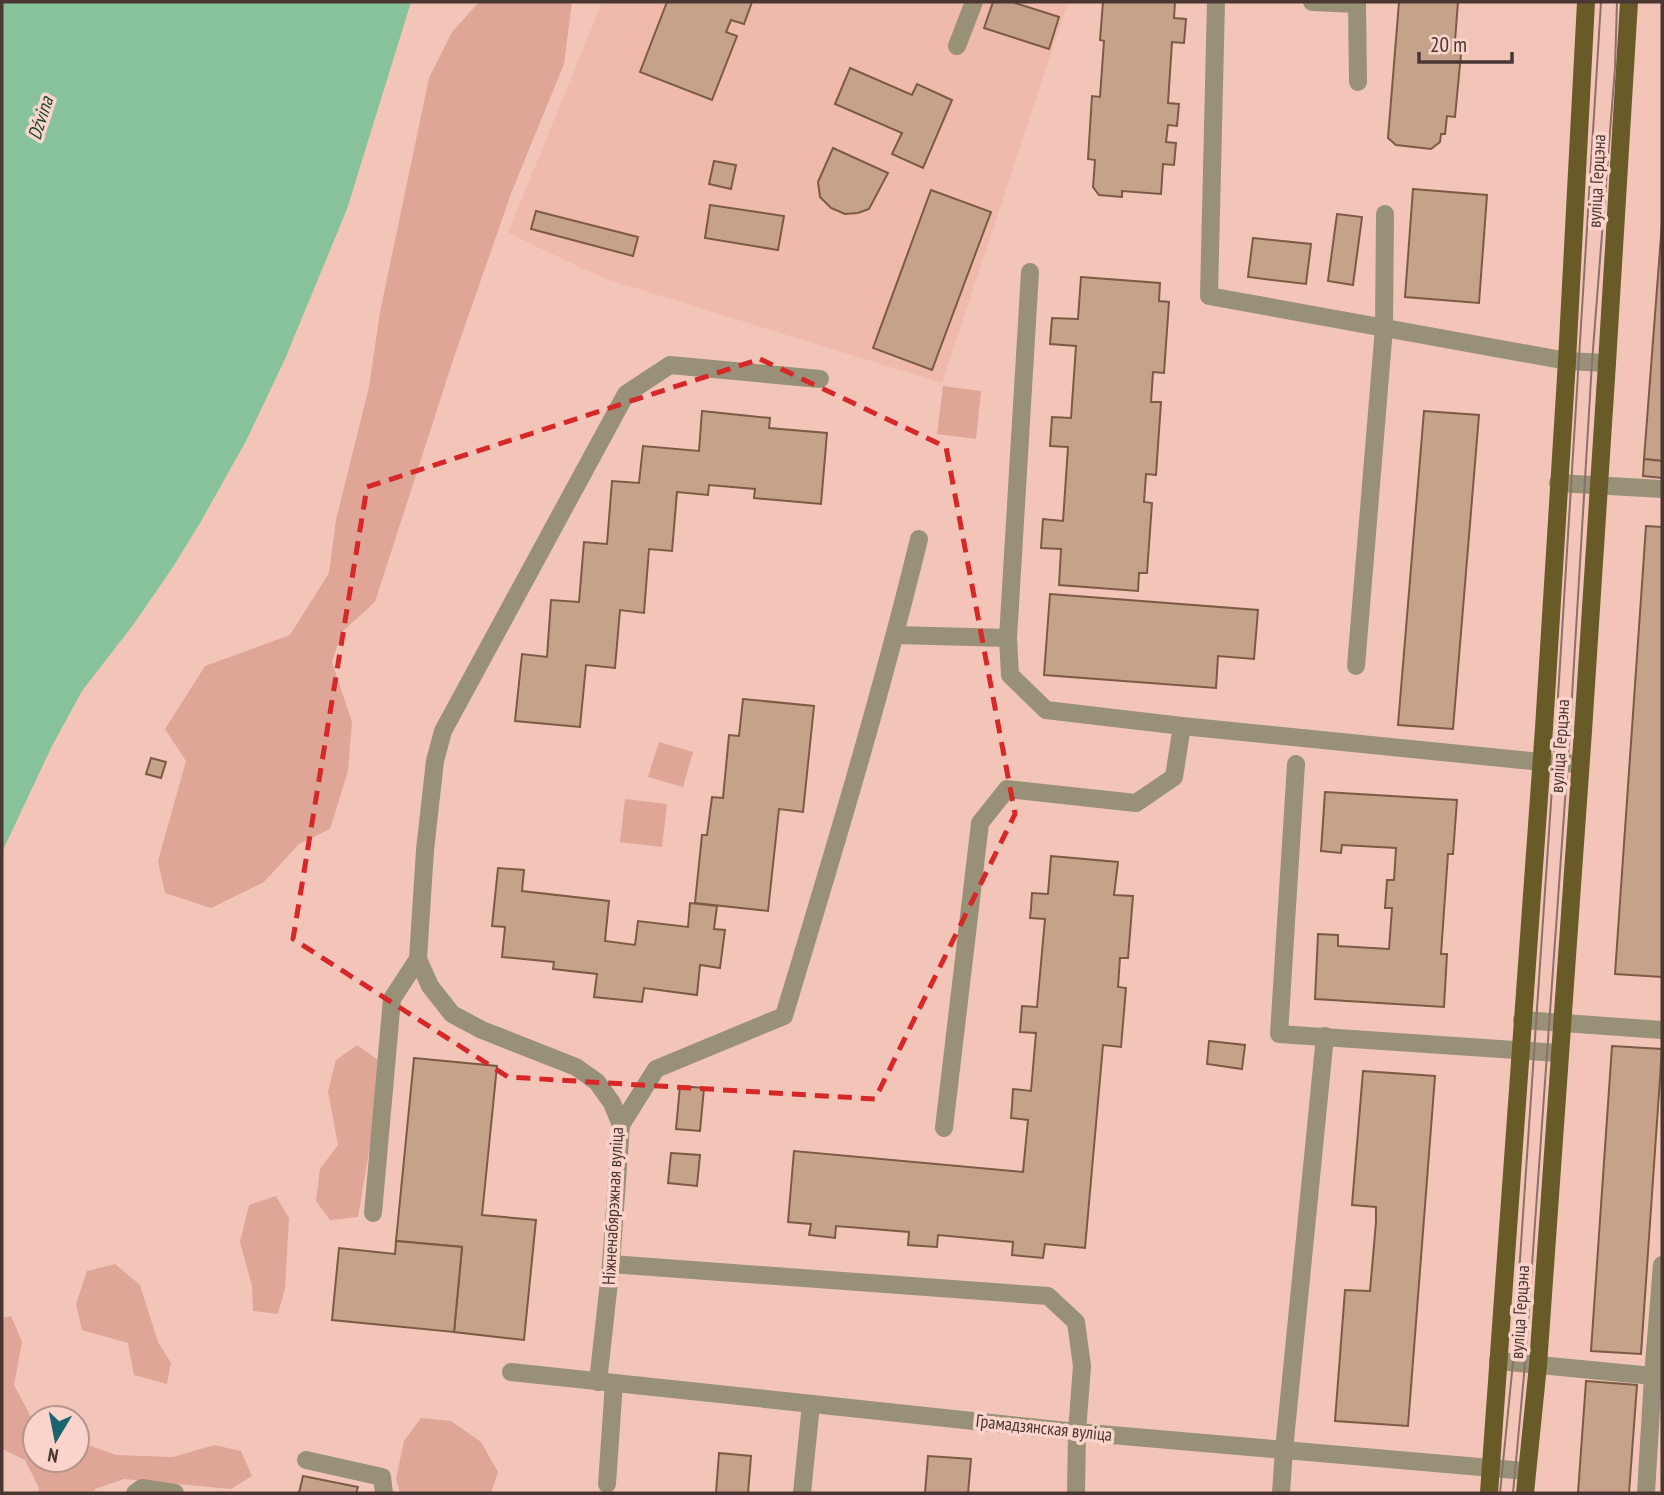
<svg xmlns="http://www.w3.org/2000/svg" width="1664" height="1495" font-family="'PT Sans Narrow',sans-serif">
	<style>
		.built { fill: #efb9ab }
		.green { fill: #dfa597 }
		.water { fill: #87c29a }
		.building { fill: #c7a28a; stroke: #7c5a44; stroke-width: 2 }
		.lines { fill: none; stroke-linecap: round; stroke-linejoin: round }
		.minor { stroke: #989177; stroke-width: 18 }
		.major { stroke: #685b28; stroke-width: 18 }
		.tram { stroke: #8d7068; stroke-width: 2 }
		.marked { fill: none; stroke: #d62828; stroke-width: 5; stroke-dasharray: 14 9; stroke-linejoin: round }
		.labels { text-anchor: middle; stroke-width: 7; stroke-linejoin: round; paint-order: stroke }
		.street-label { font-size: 18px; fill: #4a3733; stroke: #fad4cb }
		.water-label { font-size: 19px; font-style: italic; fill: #19462b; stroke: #fad4cb }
	</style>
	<rect width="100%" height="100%" fill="#f3c5b9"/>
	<!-- built -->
	<polygon class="built" points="602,2 1068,2 942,383 603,278 508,233"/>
	<!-- green -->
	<g class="green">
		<polygon points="479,2 572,2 564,64 512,191 454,357 375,602 342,632 332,662 352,722 348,771 330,829 299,844 264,882 211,908 165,893 158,861 186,761 165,729 205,666 290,635 329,573 336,520 369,387 380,312 429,78 452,32"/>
		<polygon points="943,386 981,391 976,439 937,434"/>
		<polygon points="659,742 693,752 683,787 648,777"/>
		<polygon points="625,799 667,804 662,847 620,842"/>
		<polygon points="357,1045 378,1060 373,1128 358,1217 330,1220 316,1201 320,1169 338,1145 328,1091 336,1060"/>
		<polygon points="276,1196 289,1218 285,1288 278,1314 253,1311 252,1286 240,1242 249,1205"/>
		<polygon points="115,1264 140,1285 158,1342 171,1363 167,1384 134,1375 128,1343 82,1330 76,1304 87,1271"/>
		<polygon points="11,1316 22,1342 14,1385 31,1417 35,1420 35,1460 77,1460 77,1441 116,1455 173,1457 214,1445 241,1451 252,1476 231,1489 124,1479 95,1489 95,1493 38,1493 39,1488 25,1460 2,1449 2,1318"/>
		<polygon points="421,1418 451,1421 481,1442 498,1472 491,1493 400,1493 396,1479 404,1441"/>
	</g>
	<!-- water -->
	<polygon class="water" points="2,2 411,2 347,209 285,359 246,441 200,523 173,567 133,625 82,691 52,746 2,852"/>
	<!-- building -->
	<g class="building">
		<polygon points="667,2 752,2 744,24 731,20 726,32 737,36 712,100 640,72"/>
		<polygon points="993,2 1012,2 1059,17 1049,49 984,28"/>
		<polygon points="1103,2 1175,2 1174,18 1186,19 1184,43 1172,42 1168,103 1179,104 1177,126 1168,125 1166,142 1176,143 1174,165 1163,164 1161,194 1122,191 1122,197 1099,195 1093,187 1095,160 1088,159 1092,96 1100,97 1104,41 1100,40"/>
		<polygon points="1399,2 1458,2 1454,54 1461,54 1455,117 1447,116 1445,134 1441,134 1440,142 1431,149 1396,145 1388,138"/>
		<polygon points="850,68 912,95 917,84 952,100 923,168 892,154 902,133 835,104"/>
		<polygon points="833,148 888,173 869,209 858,213 845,214 831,208 820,197 818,182"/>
		<polygon points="714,161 736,165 731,189 709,184"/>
		<polygon points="1413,189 1487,195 1479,303 1405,297"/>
		<polygon points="931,190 991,212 932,370 873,348"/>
		<polygon points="710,205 784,216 778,250 705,238"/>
		<polygon points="536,211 638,237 633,256 531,229"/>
		<polygon points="1337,214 1362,217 1353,285 1328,281"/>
		<polygon points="1662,223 1662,461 1644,459"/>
		<polygon points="1253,238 1311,244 1306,284 1248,277"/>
		<polygon points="1081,277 1160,283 1159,301 1169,302 1164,373 1153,372 1151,402 1161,402 1156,475 1146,474 1144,502 1152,503 1147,573 1139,573 1138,591 1059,585 1061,549 1041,548 1043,519 1063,521 1068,447 1050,446 1052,417 1071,418 1076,346 1050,344 1052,318 1078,319"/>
		<polygon points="702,411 770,418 769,428 827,433 821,504 754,498 755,489 709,485 708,495 677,492 672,551 649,549 644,613 620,610 615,668 586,665 580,727 515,721 522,654 547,657 551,600 579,602 584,542 607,544 612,481 639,483 643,446 699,451"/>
		<polygon points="1424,411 1479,415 1453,729 1398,725"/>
		<polygon points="1644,459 1662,461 1662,478 1643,476"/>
		<polygon points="1646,526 1662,527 1662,977 1615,974"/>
		<polygon points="1050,594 1258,610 1254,659 1218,656 1216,688 1044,675"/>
		<polygon points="743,699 814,706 803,812 779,809 768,911 695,903 702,835 707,835 712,797 723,798 729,735 739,736"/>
		<polygon points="151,758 166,762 161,778 146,774"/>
		<polygon points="1325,792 1457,800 1453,854 1448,854 1441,954 1447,954 1444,1007 1315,999 1318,934 1338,935 1338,946 1389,949 1392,908 1385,908 1387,880 1394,880 1396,848 1342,845 1341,853 1321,851"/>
		<polygon points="1051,856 1118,862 1114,895 1133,896 1128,958 1120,958 1118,987 1126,988 1121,1047 1103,1045 1085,1248 1045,1244 1043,1258 1012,1255 1013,1242 938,1235 937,1247 922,1246 908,1245 909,1232 836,1226 835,1238 809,1235 811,1224 788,1222 794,1151 1023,1172 1028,1120 1011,1118 1012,1106 1013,1089 1031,1091 1036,1033 1020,1032 1022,1006 1037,1007 1045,919 1030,918 1031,908 1032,893 1048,894"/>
		<polygon points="498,868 524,870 522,891 609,901 605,941 635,945 638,921 688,927 690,903 717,906 714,929 725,930 720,968 700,965 697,995 644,988 642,1002 594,997 597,974 553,969 554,962 502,957 505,927 492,926"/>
		<polygon points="1209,1041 1245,1045 1242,1069 1207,1064"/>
		<polygon points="1612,1046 1662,1049 1641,1354 1591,1351"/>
		<polygon points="414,1058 497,1066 482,1215 536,1220 524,1340 454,1332 462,1247 396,1241"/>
		<polygon points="1363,1071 1435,1076 1408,1426 1335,1421 1345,1290 1370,1291 1376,1222 1376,1207 1352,1205"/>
		<polygon points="680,1086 704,1088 700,1131 676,1129"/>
		<polygon points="671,1153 700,1155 697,1186 668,1183"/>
		<polygon points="396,1241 462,1247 454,1332 332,1320 339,1248 395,1254"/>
		<polygon points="1586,1381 1637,1385 1629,1493 1578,1493"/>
		<polygon points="719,1453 751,1456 748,1493 716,1493"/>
		<polygon points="928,1456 971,1459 968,1493 925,1493"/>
		<polygon points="303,1476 358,1487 356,1493 299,1493"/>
	</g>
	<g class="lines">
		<!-- minor -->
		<g class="minor">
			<polyline points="1216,2 1209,296 1567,361 1607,363"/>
			<polyline points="1312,2 1357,4 1358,82"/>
			<polyline points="957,46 974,2"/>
			<polyline points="1030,272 1008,638 1010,675 1046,710 1182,726 1541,762 1580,764"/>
			<polyline points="1558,483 1662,489"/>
			<polyline points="896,635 1008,638"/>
			<polyline points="1356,666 1384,328 1385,214"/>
			<polyline points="1296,764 1279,1034 1559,1053"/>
			<polyline points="1522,1020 1662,1030"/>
			<path d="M621,1125L656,1069L784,1016C832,857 880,699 919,539"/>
			<polyline points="944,1128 980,823 1007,789 1136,803 1174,777 1182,726"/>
			<polyline points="373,1213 392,999 418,959"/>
			<polyline points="611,1264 1048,1296 1076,1322 1082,1366 1077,1432 1076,1493"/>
			<polyline points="1498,1361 1653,1376"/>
			<polyline points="511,1372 1077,1432 1527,1471"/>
			<polyline points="598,1382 611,1264 621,1125 612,1103 597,1082 576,1067 482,1030 452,1014 430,986 418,959 425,850 435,761 443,731 626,394 670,365 820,379"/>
			<polyline points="306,1460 382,1477 384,1493"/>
			<polyline points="607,1484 614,1383"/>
			<polyline points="135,1493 142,1488 175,1493"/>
			<polyline points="802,1493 811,1404"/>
			<polyline points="1281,1493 1284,1450 1325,1036"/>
			<polyline points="1646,1493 1653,1376 1662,1265"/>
		</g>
		<!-- major -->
		<g class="major">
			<polyline points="1489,1493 1544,728 1567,361 1586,2"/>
			<polyline points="1525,1493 1538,1365 1583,731 1607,363 1629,2"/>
		</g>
		<!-- tram -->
		<g class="tram">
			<polyline points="1500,1493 1513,1362 1556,729 1601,2"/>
			<polyline points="1513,1493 1525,1364 1570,730 1592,362 1615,68 1617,2"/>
		</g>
	</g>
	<!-- marked area -->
	<path class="marked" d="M760,359L946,447L1015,814L875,1099L508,1077L293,939L367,487Z"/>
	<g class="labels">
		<!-- street labels -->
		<g class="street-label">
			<text transform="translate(1597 181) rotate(-87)" y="6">вуліца Герцэна</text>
			<text transform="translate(1560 746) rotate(-86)" y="6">вуліца Герцэна</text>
			<text transform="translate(613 1206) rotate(-87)" y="6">Ніжненабярэжная вуліца</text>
			<text transform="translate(1520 1312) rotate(-86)" y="6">вуліца Герцэна</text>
			<text transform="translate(1044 1428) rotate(6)" y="6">Грамадзянская вуліца</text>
		</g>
		<!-- water labels -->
		<g class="water-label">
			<text transform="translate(40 118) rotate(-72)" y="7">Dźvina</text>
		</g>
	</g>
	<!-- border -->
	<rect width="1664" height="1495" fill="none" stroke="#4a3733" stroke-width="7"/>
	<!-- north arrow -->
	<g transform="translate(56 1439) rotate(190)"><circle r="33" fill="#fad4cb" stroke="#b4958e" stroke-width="2"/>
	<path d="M0-5L12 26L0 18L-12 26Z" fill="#1a6371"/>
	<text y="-10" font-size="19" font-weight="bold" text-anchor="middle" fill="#4a3733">N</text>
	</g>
	<!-- scale -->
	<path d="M1419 52v10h93v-10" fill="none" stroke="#4a3733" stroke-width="3.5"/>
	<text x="1430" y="52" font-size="21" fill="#4a3733" stroke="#fad4cb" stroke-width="5" paint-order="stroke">20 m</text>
</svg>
